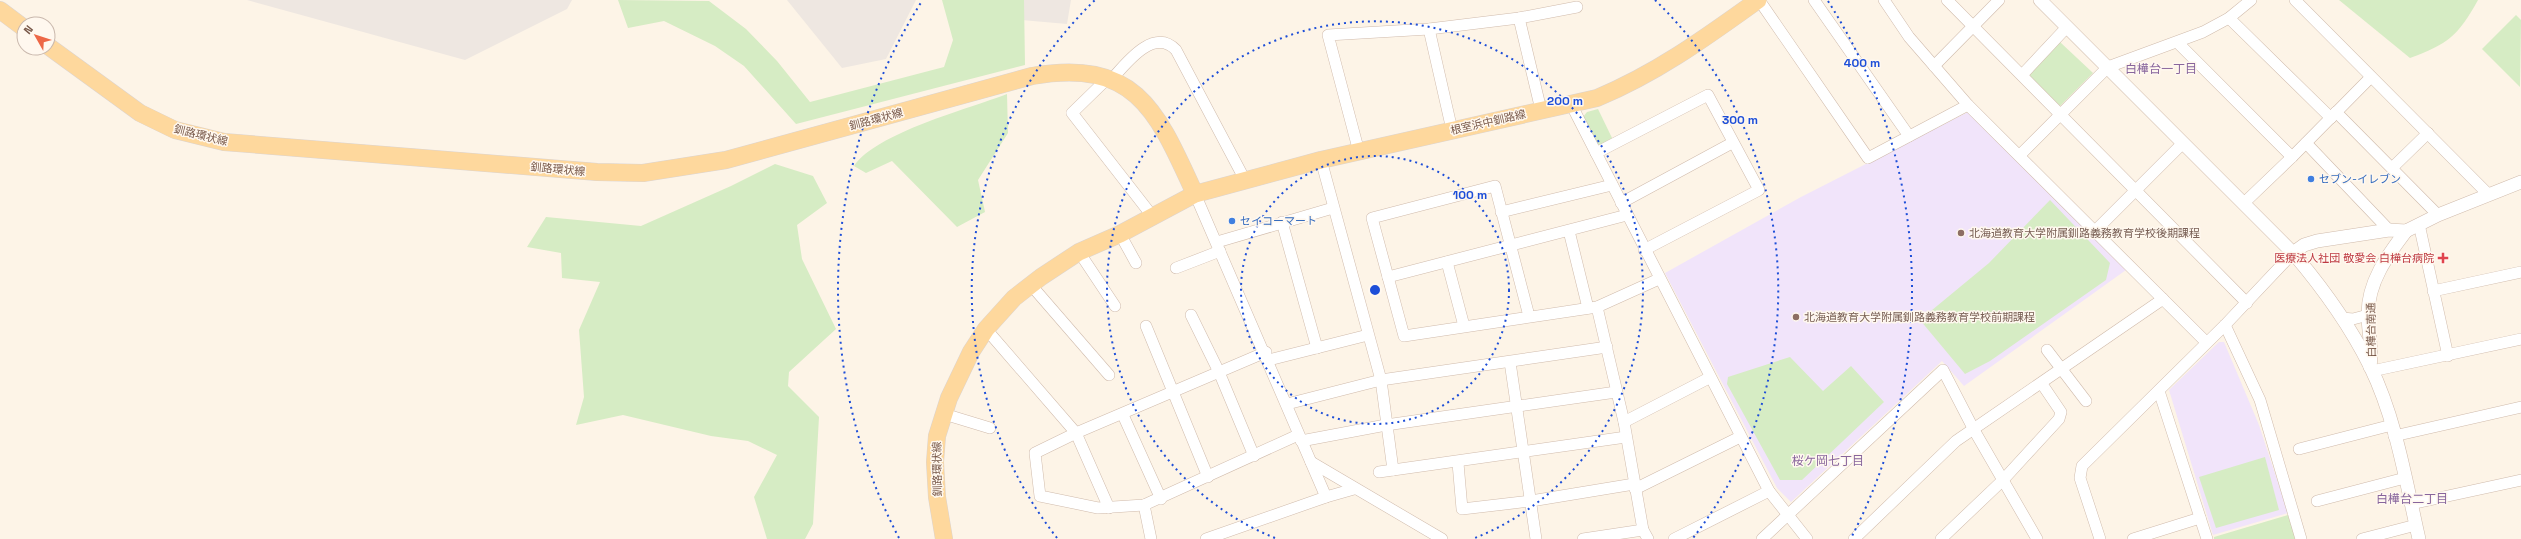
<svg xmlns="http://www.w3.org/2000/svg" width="2521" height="539" font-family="'Space Grotesk','Noto Sans JP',sans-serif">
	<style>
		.industrial { fill: #eee7e1 }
		.education { fill: #f1e4fa }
		.green { fill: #d6ecc4 }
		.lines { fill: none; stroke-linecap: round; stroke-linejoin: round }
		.minor-casing { stroke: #d0bbac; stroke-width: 12 }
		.tertiary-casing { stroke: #d0bbac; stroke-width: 14 }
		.primary-casing { stroke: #dcd4d0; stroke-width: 18 }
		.minor { stroke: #fff; stroke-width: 11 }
		.tertiary { stroke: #fff; stroke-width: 13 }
		.primary { stroke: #fed89d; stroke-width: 17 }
		.ring { fill: none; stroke: #1d4ed8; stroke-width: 2; stroke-dasharray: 2 4 }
		.shop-dot { fill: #3f7fe0; stroke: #fff8ef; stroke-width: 1.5 }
		.education-dot { fill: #8d6e63; stroke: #fff8ef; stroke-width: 1.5 }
		.health-dot { fill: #e0444e; stroke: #fff8ef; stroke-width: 1.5 }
		.labels { text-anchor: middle; stroke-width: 3; stroke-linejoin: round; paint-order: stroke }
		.street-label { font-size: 11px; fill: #79594a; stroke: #fff8ef }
		.shop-label { font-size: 11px; fill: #366cbe; stroke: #fff8ef; text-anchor: start }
		.education-label { font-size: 11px; fill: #785e54; stroke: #fff8ef; text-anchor: start }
		.health-label { font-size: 11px; fill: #be3a42; stroke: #fff8ef; text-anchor: end }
		.neighbourhood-label { font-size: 12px; fill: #88659c; stroke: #fff8ef }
		.centre { fill: #1d4ed8; stroke: #fff8ef; stroke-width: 2 }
		.ring-label { font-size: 12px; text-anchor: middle; font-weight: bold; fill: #1d4ed8; stroke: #fff8ef; stroke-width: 3; stroke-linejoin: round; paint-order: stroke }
	</style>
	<rect width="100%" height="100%" fill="#fdf4e7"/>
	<!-- industrial -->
	<g class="industrial">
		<polygon points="247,0 572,0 567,9 465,60"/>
		<polygon points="787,0 916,0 886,59 842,68"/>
		<polygon points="1011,0 1071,0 1067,24 1011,19"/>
	</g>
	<!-- education -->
	<g class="education">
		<polygon points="1968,112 2126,270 1964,386 1942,361 1791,502 1777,488 1665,273 1801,197"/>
		<polygon points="2219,342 2224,342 2259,425 2288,513 2213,535 2169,390"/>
	</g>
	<!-- green -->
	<g class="green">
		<polygon points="618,0 709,1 746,29 777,61 810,102 944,67 953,40 942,0 1024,0 1025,65 796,124 744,66 715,46 664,21 628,28"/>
		<path d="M2339,0H2478C2458,36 2448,44 2410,58Z"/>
		<polygon points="2516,15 2521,20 2520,87 2482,49"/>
		<polygon points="2060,42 2093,73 2060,106 2028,75"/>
		<path d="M1007,94L1008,133L978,180L985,212L957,227L892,161L866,173L854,166C876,133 968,109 1007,94Z"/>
		<polygon points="1598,109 1613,140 1603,145 1595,144 1583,117 1587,112"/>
		<polygon points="775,164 813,176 827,203 797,225 802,259 836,329 789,372 788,386 819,417 813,524 805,539 767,539 754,497 777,455 748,441 711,436 623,415 576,425 584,397 579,330 600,282 562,278 561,253 527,247 546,217 641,226 731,186"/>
		<polygon points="2050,200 2110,263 2106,280 1990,361 1965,374 1920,320 1989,263"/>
		<polygon points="1790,357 1823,391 1851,366 1884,402 1802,480 1780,480 1727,384 1728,377"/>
		<polygon points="2265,457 2279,510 2216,528 2199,477"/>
		<polygon points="2288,515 2296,539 2214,539 2214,537"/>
	</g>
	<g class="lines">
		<defs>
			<g id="minor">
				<polyline points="1759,0 1868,158 1968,105"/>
				<polyline points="1814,0 1909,136"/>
				<polyline points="1884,0 1909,37 1968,105 2206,342"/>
				<polyline points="1947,0 2247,303"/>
				<polyline points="2295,0 2488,194"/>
				<polyline points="1519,18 1541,110"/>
				<polyline points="2229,18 2331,118"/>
				<polyline points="1429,29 1452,130"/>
				<polyline points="2178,43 2292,157 2371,77"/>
				<polyline points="1934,66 1999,0"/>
				<polyline points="2022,75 2067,27"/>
				<polyline points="1108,78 1072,113 1153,217"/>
				<path d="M1112,79C1127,62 1154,27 1176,50L1245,180"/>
				<polyline points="1571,104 1769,491 1807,539"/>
				<polyline points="2336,112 2438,215"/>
				<polyline points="2306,143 2389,230"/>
				<polyline points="1359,152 1328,35 1429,29 1519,18 1577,7"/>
				<polyline points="1596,153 1708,95 1759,190 1644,250"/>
				<polyline points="2020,155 2108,67 2203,32 2229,18 2251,0"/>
				<polyline points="1321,160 1381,380 1393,470"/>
				<polyline points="2392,168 2428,133"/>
				<path d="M1195,194C1239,295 1283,396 1326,497"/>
				<polyline points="1621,203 1732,143"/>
				<polyline points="2244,203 2292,157"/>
				<polyline points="1501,212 1612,185"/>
				<polyline points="1282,222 1317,348"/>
				<polyline points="2419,224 2448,356"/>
				<polyline points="1569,231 1588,308"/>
				<polyline points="2095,231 2183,143"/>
				<polyline points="1120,234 1136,263"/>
				<polyline points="1217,242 1333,208"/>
				<polyline points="1079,252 1115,306"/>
				<polyline points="1447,262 1464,326"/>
				<polyline points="1176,268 1220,251"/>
				<polyline points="1388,277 1627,215"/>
				<polyline points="1031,285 1109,375"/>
				<polyline points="2433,291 2521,272"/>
				<polyline points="1597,307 1624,422 1643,530 1648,539"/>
				<polyline points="1191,315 1219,372 1254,456"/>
				<polyline points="1529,316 1495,186 1372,218 1404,336 1597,307 1659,279"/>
				<polyline points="2342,318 2353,319 2368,315"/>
				<polyline points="2225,325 2260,400 2301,539"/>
				<polyline points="1146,326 1208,477"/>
				<polyline points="986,329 1076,433 1109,508"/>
				<polyline points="2047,350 2086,401"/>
				<polyline points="1266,352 1076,433 1035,453 1040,496 1098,508 1144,505 1298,435"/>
				<polyline points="1269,360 1368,335"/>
				<polyline points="1510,362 1536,539"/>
				<polyline points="2372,371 2521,339"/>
				<polyline points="2159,391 2207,539"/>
				<polyline points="1287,404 1381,380 1607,347"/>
				<polyline points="944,414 990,428"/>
				<polyline points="1123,415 1161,499"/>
				<polyline points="1624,422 1709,378"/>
				<polyline points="2394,436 2521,407"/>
				<polyline points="1301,441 1386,425 1616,392"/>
				<polyline points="2299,449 2392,425"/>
				<polyline points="1311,462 1442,539"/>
				<polyline points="1458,463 1462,509 1531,501 1634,484"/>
				<polyline points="1379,472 1626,437"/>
				<polyline points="1635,489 1740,437"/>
				<polyline points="2317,501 2405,478"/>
				<polyline points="2411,504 2521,480"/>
				<polyline points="1144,505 1151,539"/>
				<polyline points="1206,539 1326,497 1354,489"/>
				<polyline points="1583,539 1643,530"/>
				<polyline points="1674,539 1769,491"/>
				<polyline points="1762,539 1943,370 1974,430 2037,539"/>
				<polyline points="1854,539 1956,441 2163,299"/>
				<polyline points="1941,539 2003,480 2059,419 2061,412 2042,384"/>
				<polyline points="2100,539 2080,478 2082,466 2225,325 2293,253"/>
				<polyline points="2133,539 2200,518"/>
				<polyline points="2362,539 2416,525"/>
			</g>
			<g id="tertiary">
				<polyline points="2040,0 2293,253 2304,245 2317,241 2389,230 2406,231 2438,215 2521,182"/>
				<path d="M2293,253C2322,287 2350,326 2370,366C2396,419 2406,482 2419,539"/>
				<path d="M2370,367C2373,348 2368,333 2368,314C2368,282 2387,256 2406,231"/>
			</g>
			<g id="primary">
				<polyline points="0,10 24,28"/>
				<path d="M48,46L140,113L175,130L224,142L597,172L643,173L726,160L1032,76C1136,58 1157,111 1195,194"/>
				<path d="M944,539L937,497L935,462L937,436L949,398L971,352L986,329L1014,298L1041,277L1079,252L1120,234L1195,194L1321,160L1597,98C1657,73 1705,38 1758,0"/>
			</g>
		</defs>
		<!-- minor casing -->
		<use href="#minor" class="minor-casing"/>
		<!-- tertiary casing -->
		<use href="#tertiary" class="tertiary-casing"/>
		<!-- primary casing -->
		<use href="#primary" class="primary-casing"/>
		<!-- minor -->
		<use href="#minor" class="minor"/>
		<!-- tertiary -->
		<use href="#tertiary" class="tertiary"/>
		<!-- primary -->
		<use href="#primary" class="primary"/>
	</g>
	<!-- distance rings -->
	<g class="ring">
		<circle cx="1375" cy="290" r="134"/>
		<path d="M1275 538A268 268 0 1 1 1475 538"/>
		<path d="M1057 538A403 403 0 0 1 1095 0M1655 0A403 403 0 0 1 1693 538"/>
		<path d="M899 538A537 537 0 0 1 922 1M1828 1A537 537 0 0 1 1851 538"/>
	</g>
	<!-- markers -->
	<g class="shop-dot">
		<circle cx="2311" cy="179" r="4"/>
		<circle cx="1232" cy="221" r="4"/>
	</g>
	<g class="education-dot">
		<circle cx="1961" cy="233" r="4"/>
		<circle cx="1796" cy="317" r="4"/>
	</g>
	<path class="health-dot" d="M2441 252h4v4h4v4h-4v4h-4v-4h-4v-4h4z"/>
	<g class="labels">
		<!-- street labels -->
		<g class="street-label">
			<text transform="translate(876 119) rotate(-15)" y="4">釧路環状線</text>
			<text transform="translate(1488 122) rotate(-13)" y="4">根室浜中釧路線</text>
			<text transform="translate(201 135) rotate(14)" y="4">釧路環状線</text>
			<text transform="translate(558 169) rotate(5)" y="4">釧路環状線</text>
			<text transform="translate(2371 330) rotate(-91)" y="4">白樺台南通</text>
			<text transform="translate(937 469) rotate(-91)" y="4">釧路環状線</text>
		</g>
		<!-- shop labels -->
		<g class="shop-label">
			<text x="2319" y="183">セブン-イレブン</text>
			<text x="1240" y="225">セイコーマート</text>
		</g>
		<!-- education labels -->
		<g class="education-label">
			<text x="1969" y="237">北海道教育大学附属釧路義務教育学校後期課程</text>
			<text x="1804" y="321">北海道教育大学附属釧路義務教育学校前期課程</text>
		</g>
		<!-- health labels -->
		<g class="health-label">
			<text x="2434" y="262">医療法人社団 敬愛会 白樺台病院</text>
		</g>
		<!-- neighbourhood labels -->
		<g class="neighbourhood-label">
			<text x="2161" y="73">白樺台一丁目</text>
			<text x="1828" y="465">桜ケ岡七丁目</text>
			<text x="2412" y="503">白樺台二丁目</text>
		</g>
	</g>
	<circle cx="1375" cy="290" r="6" class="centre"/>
	<g class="ring-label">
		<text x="1862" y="67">400 m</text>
		<text x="1565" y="105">200 m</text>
		<text x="1740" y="124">300 m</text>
		<text x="1470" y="199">100 m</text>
	</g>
	<!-- north arrow -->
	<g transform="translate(36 36) rotate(309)"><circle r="19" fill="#fff8ef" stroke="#c9b8ad"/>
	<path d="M0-3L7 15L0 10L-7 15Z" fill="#ed6847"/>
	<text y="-6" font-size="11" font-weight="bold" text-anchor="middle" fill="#79594a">N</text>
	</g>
</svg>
